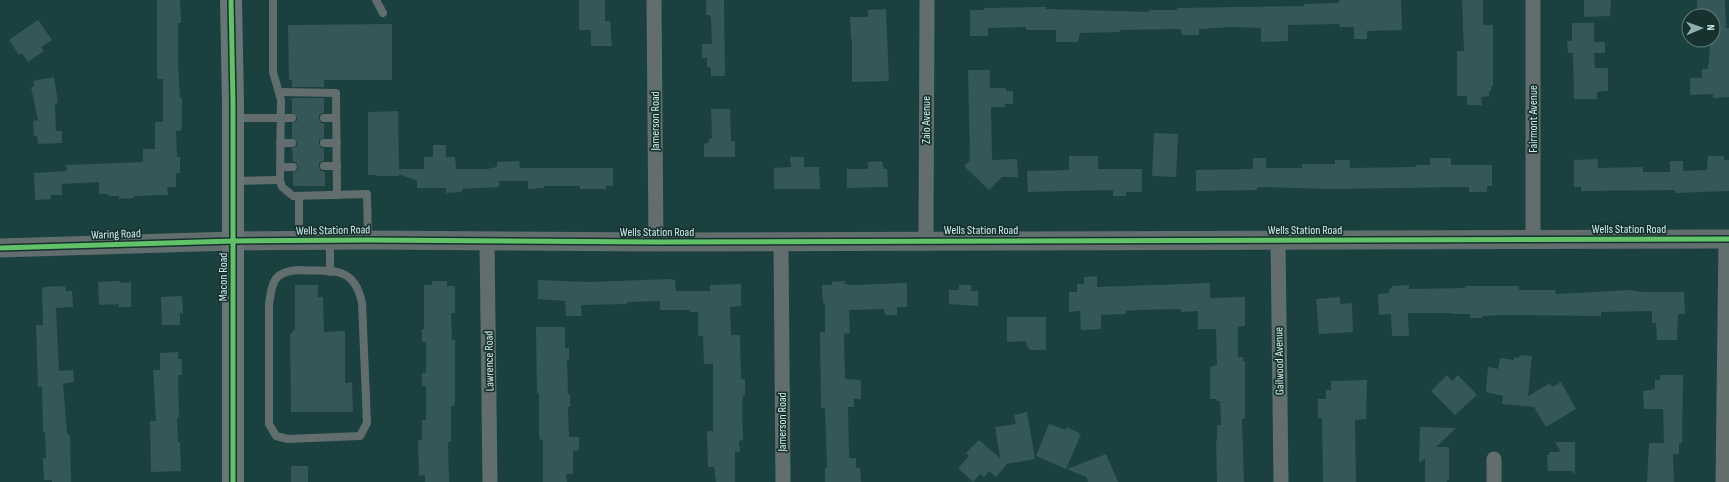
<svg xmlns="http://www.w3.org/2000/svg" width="1729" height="482" font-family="'Sofia Sans Condensed',sans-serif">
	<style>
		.building { fill: #355757 }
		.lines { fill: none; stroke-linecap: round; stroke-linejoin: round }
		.service { stroke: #616e6d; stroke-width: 8 }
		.minor { stroke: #616e6d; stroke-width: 15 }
		.tertiary { stroke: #616e6d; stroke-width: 19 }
		.secondary { stroke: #677675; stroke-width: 22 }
		.cycleway-casing { stroke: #17312f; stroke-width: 8 }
		.cycleway { stroke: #61c268; stroke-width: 5 }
		.labels { text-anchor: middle; stroke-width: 3.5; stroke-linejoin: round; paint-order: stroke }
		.street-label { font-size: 12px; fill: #cfedeb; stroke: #17312f }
	</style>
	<rect width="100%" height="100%" fill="#1a403f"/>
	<!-- building -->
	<g class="building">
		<polygon points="157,0 180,0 181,23 178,23 178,64 180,98 182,98 182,123 181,131 176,131 177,157 180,157 180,173 176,173 176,187 167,187 168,195 134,196 134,198 119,199 119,196 108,196 108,194 99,194 99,182 62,184 62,195 51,195 51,199 35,200 34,173 67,171 66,165 143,162 143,149 155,149 155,122 163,122 163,79 158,79 157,76"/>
		<polygon points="579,0 605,0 605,21 610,21 612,46 591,46 591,30 579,30"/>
		<polygon points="706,0 724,0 725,76 711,76 711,68 707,67 707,58 702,58 702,44 712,44 711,19 710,15 706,15"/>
		<polygon points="1339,0 1401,0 1402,30 1367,31 1367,39 1354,39 1354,27 1340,27 1339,24 1288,25 1288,41 1261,42 1261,28 1233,27 1199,29 1199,35 1182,35 1181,29 1178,29 1120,30 1120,32 1080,33 1078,42 1056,42 1056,30 1026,30 1026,27 988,28 988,36 970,36 970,10 984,10 984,8 1046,7 1046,9 1149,12 1149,10 1177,10 1177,8 1304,6 1304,4 1339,3"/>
		<polygon points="1462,0 1483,0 1483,25 1493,25 1493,86 1491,86 1491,91 1489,91 1489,96 1481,97 1482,105 1467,105 1467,96 1457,96 1457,51 1464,51"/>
		<polygon points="1584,0 1611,0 1610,16 1584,17"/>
		<polygon points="1697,0 1725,0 1726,28 1729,28 1729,97 1713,98 1713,94 1690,95 1690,78 1702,78 1702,69 1708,69 1710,46 1711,41 1713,41 1713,16 1697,16"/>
		<polygon points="886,9 889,81 852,82 852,39 851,39 850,17 868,17 868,10"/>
		<polygon points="38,20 52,40 41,47 44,51 28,62 22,53 19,55 9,40"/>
		<polygon points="1572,23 1594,23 1594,42 1605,42 1605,53 1594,53 1595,68 1608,68 1608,91 1597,92 1597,99 1574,99 1573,53 1568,53 1567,41 1572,41"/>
		<polygon points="392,24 392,80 324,80 324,87 292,87 292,80 289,80 288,25"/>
		<polygon points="968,70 990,70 990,88 1006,88 1006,91 1013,91 1013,104 1005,104 1005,107 991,107 992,160 1017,159 1018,177 1002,177 989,190 964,166 970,160"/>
		<polygon points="54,77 58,103 55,104 56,131 62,131 62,143 38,144 37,136 34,136 33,121 38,120 31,87 34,86 33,81"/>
		<polygon points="292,98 324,98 324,112 319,115 319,118 321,123 324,124 324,138 319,140 319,143 321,148 324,148 324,160 319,163 319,166 321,171 325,172 325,186 293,186 293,172 298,170 298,167 296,162 293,162 292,148 297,146 297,143 292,138 292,123 297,121 297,118 292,113"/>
		<polygon points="711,109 730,109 731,141 735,141 735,157 704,157 704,144 708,143 709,139 712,138"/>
		<polygon points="398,111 399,169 424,169 424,157 433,157 433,145 446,145 446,157 455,157 456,169 487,169 497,167 497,162 519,161 520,168 613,168 613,186 606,186 606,189 580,189 580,186 544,186 544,188 528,189 528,181 499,181 499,187 462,189 462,192 446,193 446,188 417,188 417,181 399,174 399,176 377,176 377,175 368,175 368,112"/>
		<polygon points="1154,133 1178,134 1176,177 1152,176"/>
		<polygon points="1069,156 1098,156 1098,169 1142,169 1142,192 1126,192 1126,196 1113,196 1113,190 1028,192 1027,171 1069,170"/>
		<polygon points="1708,156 1724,156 1724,160 1729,160 1729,191 1675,193 1675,190 1581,191 1581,187 1574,187 1574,160 1598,159 1598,168 1643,167 1643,172 1670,172 1670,161 1683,161 1683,171 1707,170"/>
		<polygon points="790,157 804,157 804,167 819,167 820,189 774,189 774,168 791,167"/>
		<polygon points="1253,158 1266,158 1266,168 1302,168 1302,164 1335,164 1335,160 1350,160 1350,168 1416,167 1416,165 1430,165 1430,158 1451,158 1451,165 1492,165 1492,186 1487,186 1487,192 1469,192 1469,187 1328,189 1257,187 1257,190 1196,191 1196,170 1253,169"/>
		<polygon points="882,161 884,169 887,169 888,187 847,188 847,169 868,169 868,162"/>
		<polygon points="1097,276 1097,287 1210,283 1210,298 1245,297 1245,326 1238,327 1238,357 1243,357 1243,361 1245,361 1245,419 1242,419 1244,482 1217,482 1216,441 1217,441 1217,425 1221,425 1220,401 1217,401 1217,399 1210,399 1210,367 1217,365 1216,329 1198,329 1198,311 1181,312 1181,309 1137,310 1126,311 1126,314 1101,315 1101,329 1081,330 1080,311 1069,312 1069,292 1077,292 1077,284 1084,284 1084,277"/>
		<polygon points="669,279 675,280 676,291 710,291 710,285 741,284 741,306 730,307 731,335 740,335 741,379 745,380 745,395 743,395 742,408 743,440 739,441 740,452 735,452 735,482 716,482 714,467 708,467 707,431 713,431 713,364 704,364 703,336 698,336 698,312 690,312 690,310 660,310 660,301 627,302 627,304 581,305 582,316 566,316 565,301 538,299 538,280 590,282"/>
		<polygon points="120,281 120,283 131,282 131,307 118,307 119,304 99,305 98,282"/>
		<polygon points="432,281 447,281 447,286 455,286 455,313 451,313 452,340 455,340 455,400 454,406 451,406 451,442 448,442 449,482 425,482 425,475 419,476 418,440 422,440 422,420 426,420 426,386 422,386 422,373 426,373 426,342 422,342 422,329 424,329 424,285 432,285"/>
		<polygon points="845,281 845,284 853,285 907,283 907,307 897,307 897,315 885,315 884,309 849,310 850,333 844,334 845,379 861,380 861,399 854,399 854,407 848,407 849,458 856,458 856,468 860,468 861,482 825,482 825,468 827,468 825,408 821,408 820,332 825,332 825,303 823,303 822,285 832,285 832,282"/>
		<polygon points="295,285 318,285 318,297 323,297 324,332 345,331 345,383 352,382 353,412 291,412 290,335 295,329"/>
		<polygon points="959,285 971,285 971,291 978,291 978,306 949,304 949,290 959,290"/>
		<polygon points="1409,285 1409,289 1465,288 1465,286 1519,286 1519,290 1555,290 1556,294 1630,290 1643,292 1684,292 1685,314 1678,314 1677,340 1657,340 1656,323 1652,323 1652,311 1601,312 1601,316 1507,315 1482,316 1482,318 1470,318 1470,314 1452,314 1452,313 1408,313 1409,336 1392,336 1391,314 1379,315 1378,294 1389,293 1389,289 1392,288 1392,286"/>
		<polygon points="65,286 66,291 72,291 73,307 56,308 59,371 73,370 74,382 63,384 67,433 70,436 71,482 52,482 52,480 44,480 43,458 46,458 45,432 43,432 42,387 38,387 36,325 43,325 42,290 44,287"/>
		<polygon points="182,296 183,313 180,313 180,325 162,325 161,297"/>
		<polygon points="1340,297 1340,304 1352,303 1353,332 1319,334 1316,299"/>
		<polygon points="1007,317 1046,317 1046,350 1029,350 1029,347 1027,347 1026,341 1007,342"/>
		<polygon points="536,327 565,327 565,348 569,348 569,360 567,360 568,394 570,394 570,407 568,407 569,437 579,437 579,450 573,451 573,474 566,474 567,482 543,482 543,440 540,440 539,435 539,393 537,393"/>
		<polygon points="178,352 178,359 182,359 182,375 178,375 179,417 177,418 178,442 180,442 181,471 151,472 150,421 156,421 153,370 160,370 160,353"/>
		<polygon points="1520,355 1532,356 1528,396 1550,383 1552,387 1561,382 1576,409 1546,427 1534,407 1502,404 1503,396 1486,392 1488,367 1498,369 1500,358 1514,360 1514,357 1519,358"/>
		<polygon points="1447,375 1452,381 1458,375 1477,395 1455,415 1431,391"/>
		<polygon points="1660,375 1683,375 1682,443 1679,443 1679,454 1673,454 1674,482 1647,482 1649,443 1664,443 1663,409 1644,409 1643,391 1655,389 1655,380 1660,380"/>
		<polygon points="1367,380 1366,419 1355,420 1356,482 1323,482 1322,418 1318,418 1318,399 1326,399 1326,390 1331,390 1331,381"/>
		<polygon points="1027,412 1035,459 1007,464 996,477 989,471 984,477 980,474 973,482 958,468 969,456 966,453 979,440 1000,458 995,427 1016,424 1014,415"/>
		<polygon points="1049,424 1066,430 1067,427 1081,434 1066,469 1036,456"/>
		<polygon points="1420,427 1456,428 1436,447 1449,447 1449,479 1447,479 1447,482 1425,482 1425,458 1419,463"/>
		<polygon points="1555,442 1575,442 1575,475 1572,471 1548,471 1547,455 1549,455 1549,452 1561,452"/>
		<polygon points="1106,454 1118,482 1088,482 1086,477 1067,469"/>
		<rect x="291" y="466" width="17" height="16"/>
	</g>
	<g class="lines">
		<!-- service -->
		<g class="service">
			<polyline points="273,0 273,72 281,100 280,180 282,187 293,196 367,194 368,240"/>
			<polyline points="376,0 383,13"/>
			<polyline points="279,92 336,93 337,195"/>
			<polyline points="234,118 292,118"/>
			<polyline points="324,118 336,118"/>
			<polyline points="280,143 292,143"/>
			<polyline points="324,143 337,143"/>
			<polyline points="324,166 337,166"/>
			<polyline points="280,167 293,167"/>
			<polyline points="235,181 280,180"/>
			<polyline points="299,241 299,196"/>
			<polyline points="330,241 330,272"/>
			<path d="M298,270C331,272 354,264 362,303L367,423L360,436L288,439L276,436L269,424V305C272,282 273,272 298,270Z"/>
		</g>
		<!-- minor -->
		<g class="minor">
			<polyline points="654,0 656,242"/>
			<polyline points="1533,0 1533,239"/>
			<polyline points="487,240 490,482"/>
			<polyline points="1278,240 1281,482"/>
			<polyline points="926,241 927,0"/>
			<polyline points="781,242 783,482"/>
			<polyline points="1494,459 1494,482"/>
			<polyline points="1723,482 1726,239"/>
		</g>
		<!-- tertiary -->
		<polyline class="tertiary" points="0,248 233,241 368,240 656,242 1729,239"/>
		<!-- secondary -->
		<polyline class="secondary" points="231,0 233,103 233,482"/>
		<defs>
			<g id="cycleway">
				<polyline points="231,0 233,103 233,482"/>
				<polyline points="0,248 233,241 368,240 656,242 1729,239"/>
			</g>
		</defs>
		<!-- cycleway casing -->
		<use href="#cycleway" class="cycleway-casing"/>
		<!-- cycleway -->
		<use href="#cycleway" class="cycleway"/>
	</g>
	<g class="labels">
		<!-- street labels -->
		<g class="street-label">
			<text transform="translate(1533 119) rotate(-90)" y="4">Fairmont Avenue</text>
			<text transform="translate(926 120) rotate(-90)" y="4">Zaio Avenue</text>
			<text transform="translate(655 121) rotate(-90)" y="4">Jamerson Road</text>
			<text x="1629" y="233">Wells Station Road</text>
			<text transform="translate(333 230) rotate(-1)" y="4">Wells Station Road</text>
			<text x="981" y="234">Wells Station Road</text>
			<text x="1305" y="234">Wells Station Road</text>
			<text x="657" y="236">Wells Station Road</text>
			<text transform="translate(116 234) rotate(-2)" y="4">Waring Road</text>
			<text transform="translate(223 277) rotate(-90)" y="4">Macon Road</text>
			<text transform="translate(489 361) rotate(-91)" y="4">Lawrence Road</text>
			<text transform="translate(1279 361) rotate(-91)" y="4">Gailwood Avenue</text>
			<text transform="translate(782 422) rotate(-90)" y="4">Jamerson Road</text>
		</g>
	</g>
	<!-- north arrow -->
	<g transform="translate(1701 28) rotate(88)"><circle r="19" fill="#17312f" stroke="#617c7a"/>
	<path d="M0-3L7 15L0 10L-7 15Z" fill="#90b0af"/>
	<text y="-6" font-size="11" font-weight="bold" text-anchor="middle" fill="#cfedeb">N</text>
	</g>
</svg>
